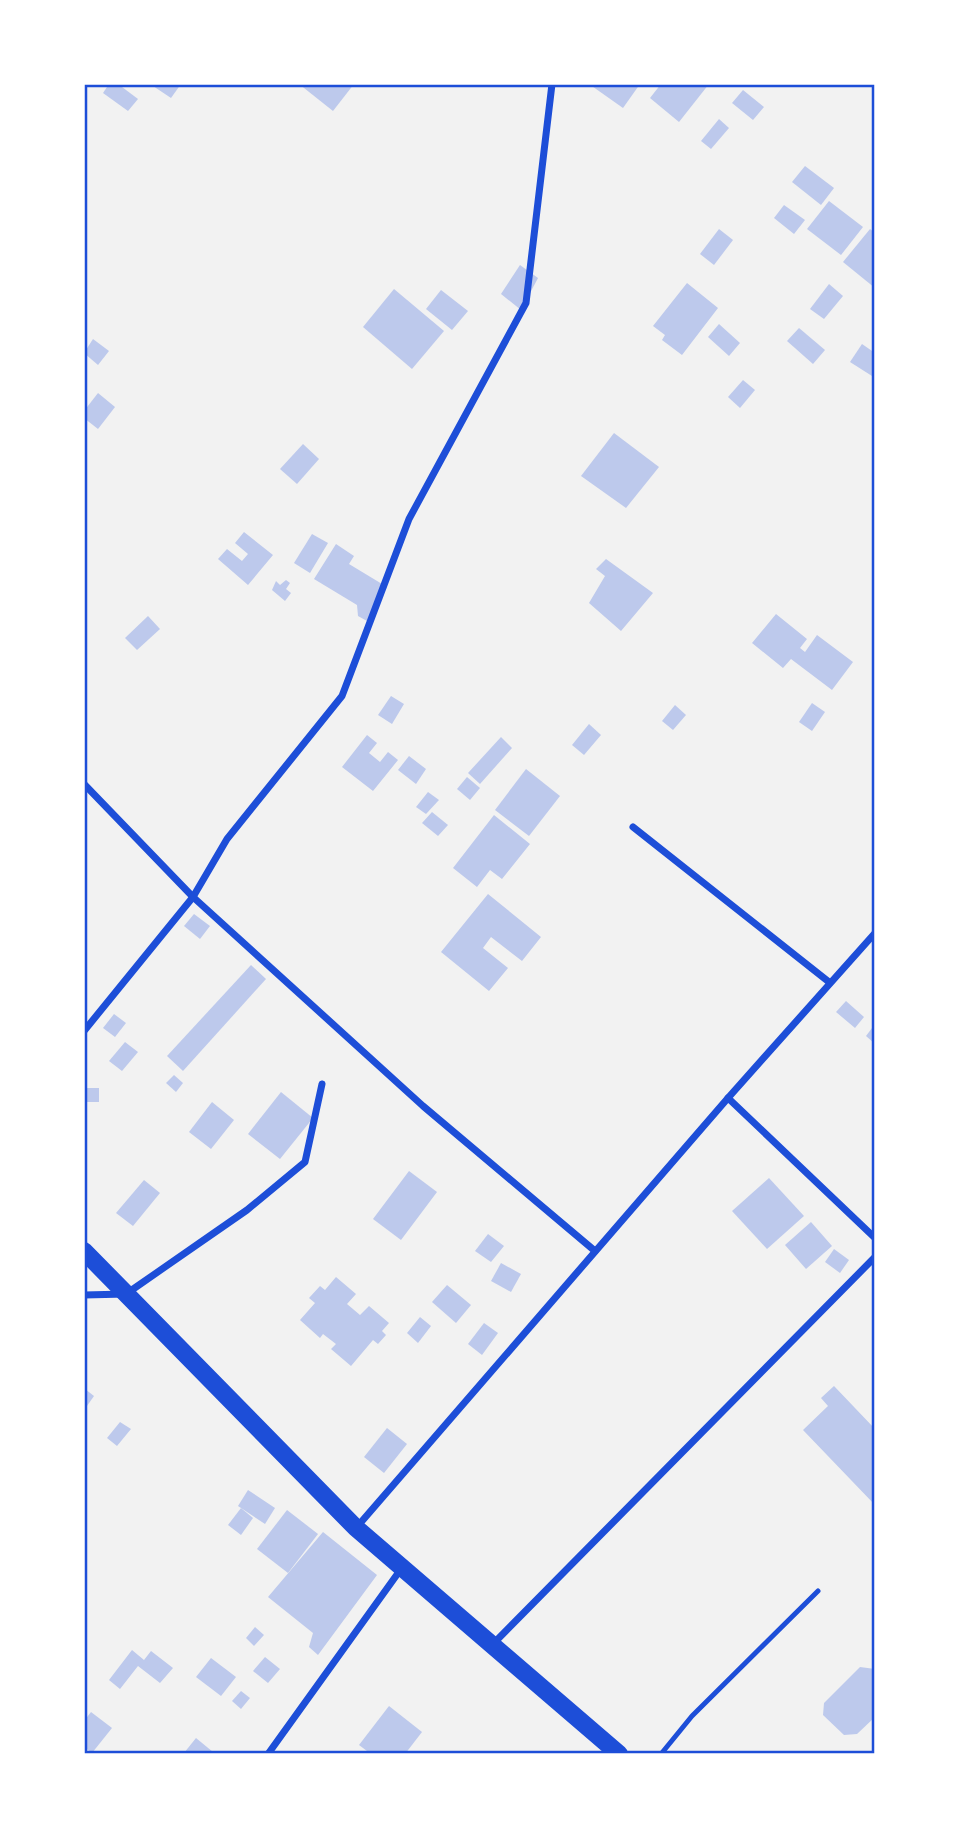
<svg xmlns="http://www.w3.org/2000/svg" width="959" height="1838" font-family="Helvetica,sans-serif">
	<style>
		.building { fill: #bdc9ec }
		.lines { fill: none; stroke-linecap: round; stroke-linejoin: round }
		.service { stroke: #1d4ed8; stroke-width: 5 }
		.minor { stroke: #1d4ed8; stroke-width: 7 }
		.primary { stroke: #1d4ed8; stroke-width: 18 }
		.neatline { fill: none; stroke: #1d4ed8; stroke-width: 2.5 }
	</style>
	<rect width="100%" height="100%" fill="#f2f2f2"/>
	<!-- building -->
	<g class="building">
		<polygon points="109,84 118,84 138,99 128,111 103,93"/>
		<polygon points="150,84 181,84 171,98"/>
		<polygon points="299,84 354,84 333,111"/>
		<polygon points="589,84 640,84 623,108"/>
		<polygon points="661,84 709,84 679,122 650,98"/>
		<polygon points="743,90 764,107 753,120 732,103"/>
		<polygon points="719,119 729,128 711,149 701,141"/>
		<polygon points="805,166 834,188 821,205 792,182"/>
		<polygon points="829,201 863,227 841,255 807,229"/>
		<polygon points="784,205 805,220 794,234 774,218"/>
		<polygon points="719,229 733,240 714,265 700,254"/>
		<polygon points="870,229 875,233 875,288 843,262"/>
		<polygon points="520,265 538,278 521,310 501,294"/>
		<polygon points="687,283 718,308 682,355 662,340 665,335 653,326"/>
		<polygon points="829,284 843,296 824,319 810,309"/>
		<polygon points="394,289 444,331 412,369 363,327"/>
		<polygon points="441,290 468,311 452,330 426,309"/>
		<polygon points="719,324 740,343 729,356 708,337"/>
		<polygon points="799,328 825,350 813,364 787,341"/>
		<polygon points="93,339 109,351 98,365 84,353"/>
		<polygon points="862,344 875,353 875,371 872,376 850,362"/>
		<polygon points="743,380 755,390 740,408 728,397"/>
		<polygon points="98,393 115,407 98,429 84,418 84,411"/>
		<polygon points="614,433 659,467 626,508 581,476"/>
		<polygon points="303,444 319,459 297,484 280,469"/>
		<polygon points="244,532 273,555 248,585 218,559 227,549 242,561 248,554 235,543"/>
		<polygon points="312,534 328,543 310,573 294,563"/>
		<polygon points="336,544 354,556 349,564 387,587 367,621 358,616 357,605 314,579"/>
		<polygon points="606,559 653,593 621,631 589,603 605,576 596,569"/>
		<polygon points="286,580 290,583 286,589 291,593 285,601 272,590 276,581 280,585"/>
		<polygon points="776,614 807,639 800,648 805,652 817,635 853,662 832,690 791,659 783,668 752,643"/>
		<polygon points="148,616 160,629 137,650 125,638"/>
		<polygon points="391,696 404,704 392,724 378,715"/>
		<polygon points="812,703 825,712 812,731 799,722"/>
		<polygon points="675,705 686,715 673,730 662,721"/>
		<polygon points="589,724 601,735 584,755 572,745"/>
		<polygon points="367,735 377,743 369,753 380,762 388,752 398,760 373,791 342,767"/>
		<polygon points="501,737 512,748 480,784 468,773"/>
		<polygon points="409,756 426,769 416,784 398,770"/>
		<polygon points="526,769 560,796 529,836 495,810"/>
		<polygon points="467,777 480,788 470,800 457,789"/>
		<polygon points="428,792 439,800 426,814 416,807"/>
		<polygon points="432,812 448,825 438,836 422,823"/>
		<polygon points="494,815 530,844 502,879 490,870 477,887 453,868"/>
		<polygon points="488,894 541,937 522,961 491,937 483,948 508,968 489,991 441,952"/>
		<polygon points="194,914 210,926 200,939 184,926"/>
		<polygon points="251,965 266,979 183,1071 167,1056"/>
		<polygon points="846,1001 864,1017 855,1028 836,1012"/>
		<polygon points="114,1014 126,1023 115,1037 103,1028"/>
		<polygon points="875,1024 875,1044 866,1036"/>
		<polygon points="125,1042 138,1052 122,1071 109,1061"/>
		<polygon points="174,1075 183,1083 176,1092 166,1083"/>
		<rect x="87" y="1088" width="12" height="14"/>
		<polygon points="281,1092 313,1118 280,1159 248,1134"/>
		<polygon points="212,1102 234,1120 211,1149 189,1132"/>
		<polygon points="409,1171 437,1192 401,1240 373,1219"/>
		<polygon points="769,1178 804,1216 767,1249 732,1211"/>
		<polygon points="144,1180 160,1193 133,1226 116,1213"/>
		<polygon points="811,1222 832,1246 806,1269 785,1245"/>
		<polygon points="488,1234 504,1246 491,1262 475,1251"/>
		<polygon points="834,1249 849,1260 840,1273 825,1262"/>
		<polygon points="501,1263 521,1274 511,1292 491,1281"/>
		<polygon points="336,1277 356,1294 347,1304 360,1315 369,1306 389,1323 382,1331 386,1335 378,1344 373,1340 351,1366 331,1349 336,1344 323,1334 320,1338 300,1320 315,1303 309,1298 320,1286 325,1290"/>
		<polygon points="447,1285 471,1305 456,1323 432,1302"/>
		<polygon points="420,1317 431,1326 418,1343 407,1333"/>
		<polygon points="484,1323 498,1333 482,1355 468,1344"/>
		<polygon points="834,1386 875,1429 875,1505 803,1430 828,1406 821,1398"/>
		<polygon points="85,1389 94,1396 87,1406 84,1404"/>
		<polygon points="120,1422 131,1429 117,1446 107,1438"/>
		<polygon points="387,1428 407,1444 384,1473 364,1457"/>
		<polygon points="248,1490 275,1508 265,1524 238,1506"/>
		<polygon points="241,1508 253,1518 241,1535 228,1525"/>
		<polygon points="287,1510 318,1534 288,1573 257,1549"/>
		<polygon points="323,1532 377,1575 318,1655 309,1647 313,1633 268,1597"/>
		<polygon points="255,1627 264,1635 254,1646 246,1638"/>
		<polygon points="132,1650 144,1660 151,1651 173,1668 160,1683 138,1666 120,1689 109,1680"/>
		<polygon points="265,1657 280,1669 268,1683 253,1671"/>
		<polygon points="211,1658 236,1677 221,1696 196,1677"/>
		<polygon points="860,1667 875,1669 875,1717 857,1734 844,1735 823,1715 824,1703"/>
		<polygon points="241,1691 250,1698 241,1709 232,1701"/>
		<polygon points="389,1706 422,1732 405,1754 371,1754 359,1745"/>
		<polygon points="91,1712 112,1728 92,1753 84,1747 84,1721"/>
		<polygon points="196,1738 213,1752 211,1754 184,1753"/>
	</g>
	<g class="lines">
		<!-- service -->
		<polyline class="service" points="661,1754 692,1716 818,1591"/>
		<!-- minor -->
		<g class="minor">
			<polyline points="84,784 193,897 423,1106 595,1251"/>
			<polyline points="633,827 829,982"/>
			<polyline points="84,1031 193,897 227,839 342,696 409,519 526,303 552,84"/>
			<polyline points="728,1098 875,1238"/>
			<polyline points="84,1295 126,1294 247,1210 305,1162 322,1084"/>
			<polyline points="356,1528 728,1098 875,933"/>
			<polyline points="492,1645 875,1257"/>
			<polyline points="268,1754 401,1569"/>
		</g>
		<!-- primary -->
		<polyline class="primary" points="84,1251 356,1528 619,1754"/>
	</g>
	<!-- border -->
	<rect width="959" height="1838" fill="none" stroke="#ffffff" stroke-width="172"/>
	<rect x="86" y="86" width="787" height="1666" class="neatline"/>
</svg>
